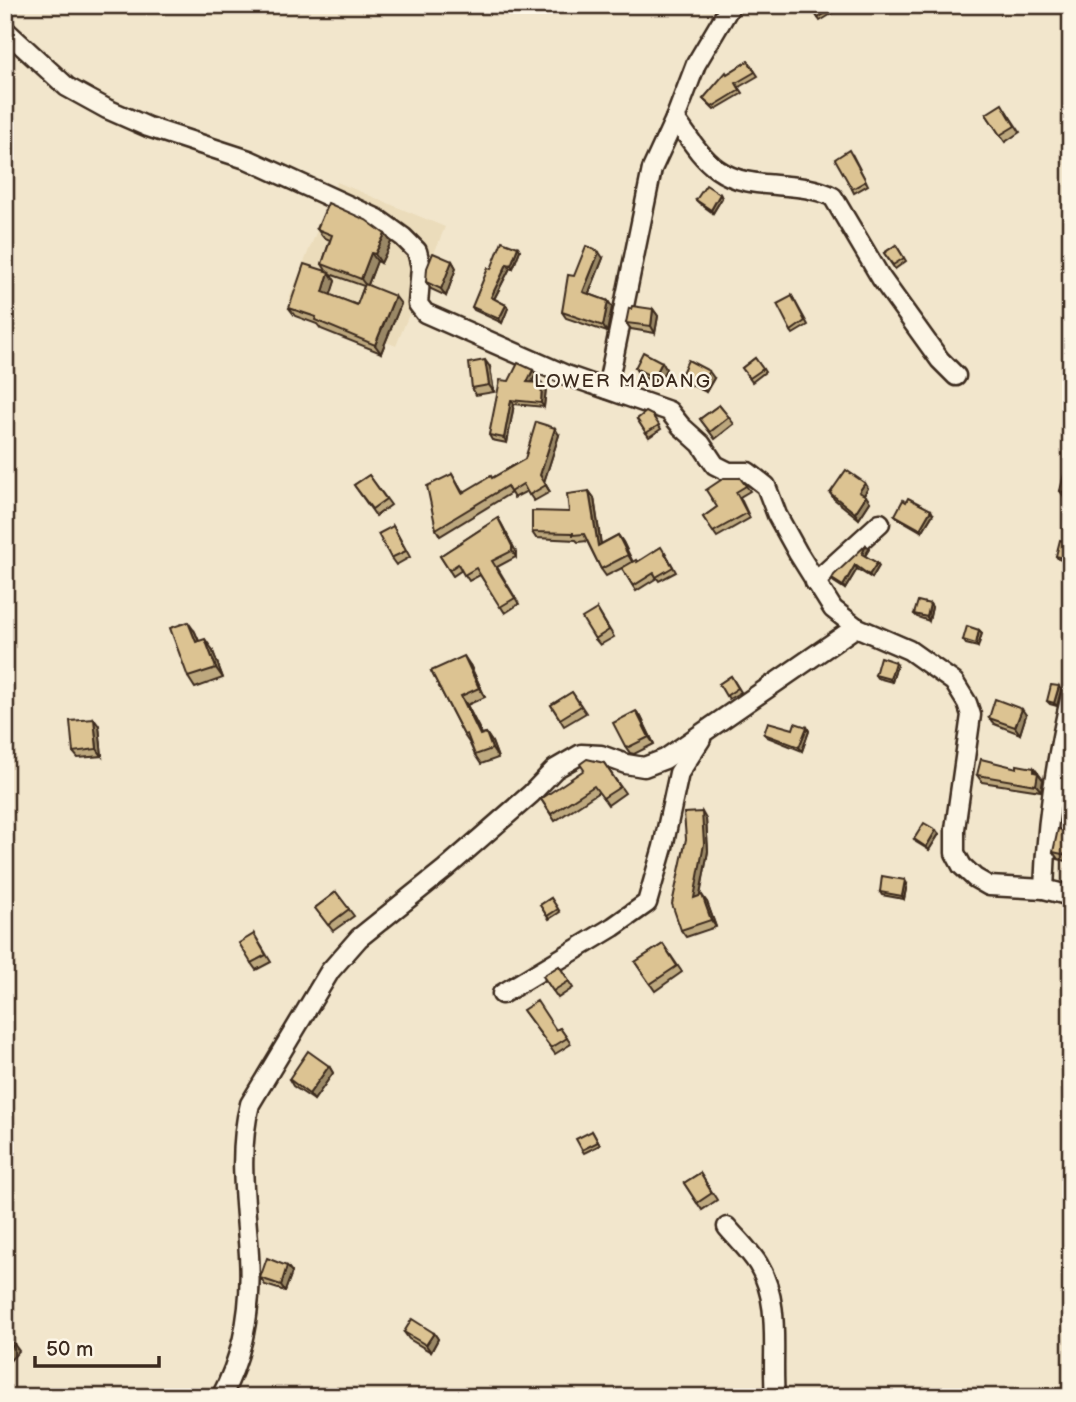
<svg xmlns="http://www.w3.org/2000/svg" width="1076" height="1402" font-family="'Balsamiq Sans',sans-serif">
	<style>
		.built { fill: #ebdcbb }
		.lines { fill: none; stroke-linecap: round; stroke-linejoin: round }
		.minor-casing { stroke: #3b2a1e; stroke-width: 23 }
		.minor { stroke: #fcf5e5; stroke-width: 18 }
		.wall { fill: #bda87e; stroke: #3b2a1e; stroke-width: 2; fill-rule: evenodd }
		.shaded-wall { fill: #9a8866; stroke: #3b2a1e; stroke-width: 2 }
		.building { fill: #dcc392; stroke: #3b2a1e; stroke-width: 2 }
		.labels { text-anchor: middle; stroke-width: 5; stroke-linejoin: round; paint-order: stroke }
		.neighbourhood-label { font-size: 19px; letter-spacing: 2px; fill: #3b2a1e; stroke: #fcf5e5 }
	</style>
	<rect width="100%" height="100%" fill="#f2e6cc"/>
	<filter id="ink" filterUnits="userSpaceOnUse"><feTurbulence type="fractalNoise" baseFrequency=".0143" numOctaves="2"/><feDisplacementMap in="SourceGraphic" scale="14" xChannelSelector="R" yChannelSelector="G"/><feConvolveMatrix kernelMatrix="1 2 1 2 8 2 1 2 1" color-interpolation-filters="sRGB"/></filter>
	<g filter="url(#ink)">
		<!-- built -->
		<polygon class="built" points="337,182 445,227 396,346 288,301"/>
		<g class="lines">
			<defs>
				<g id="minor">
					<polyline points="5,30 67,87 107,109 148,127 249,160 378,219 403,237 417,251 421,267 418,304 425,313 566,375 669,411 681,426 701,444 715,465 729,472 748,472 766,486 777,515 798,553 833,609 856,627 909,650 954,682 967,703 971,715 955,829 955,853 962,866 975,878 989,886 1044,889 1071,896"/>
					<path d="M675,119C688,136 700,157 717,169C750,193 798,178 833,197L881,278L940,360L956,376"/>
					<polyline points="607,389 652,169 675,119 696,64 731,5"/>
					<polyline points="815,582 880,523"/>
					<path d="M1044,889C1046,823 1056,759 1071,695"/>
					<polyline points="502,994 613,927 647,903 663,847 679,773 701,739"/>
					<path d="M727,1227C737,1239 750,1251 758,1264C782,1304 771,1353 775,1397"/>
					<path d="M221,1397C244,1354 252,1304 249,1255C246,1205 237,1153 250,1104L330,971L359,938L445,869L531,794L555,769L581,754L601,755L626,764L644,767L665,759L856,627"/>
				</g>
			</defs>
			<!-- minor casing -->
			<use href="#minor" class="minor-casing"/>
			<!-- minor -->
			<use href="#minor" class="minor"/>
		</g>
		<!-- wall -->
		<g class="wall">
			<polygon points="810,5 828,5 833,13 820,21"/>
			<polygon points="748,61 758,76 739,87 743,93 714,110 703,99 727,74"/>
			<polygon points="1006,111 1020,132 1005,142 986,114"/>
			<polygon points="852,154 868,185 854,193 852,189"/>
			<polygon points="720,194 722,198 713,213 699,203 696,200"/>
			<path d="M317,229L385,234L391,242L381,263L377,261L368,285L401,304L381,353L321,329L317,324L295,316L289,308L327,272L322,264L330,240L323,237ZM330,274L364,286L357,305L330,295L335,281Z"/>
			<polygon points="896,245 906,261 895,269 884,253"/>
			<polygon points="518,247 520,250 513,268 510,268 494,299 506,305 508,308 502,323 474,310 472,307"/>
			<polygon points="603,258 589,294 608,301 612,307 607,332 566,318 562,312 574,276"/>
			<polygon points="452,261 456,268 446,296 431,289 426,282"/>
			<polygon points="792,296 808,325 793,334 791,331"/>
			<polygon points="631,309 653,309 658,316 655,333 631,329 626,323"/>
			<polygon points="755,358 765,372 752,382 742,368"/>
			<polygon points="662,362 666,369 658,384 639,375 635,368"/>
			<polygon points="490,367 494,392 476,395 472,388"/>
			<polygon points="536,374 532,382 546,388 544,407 514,404 507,443 492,440 489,435 509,381"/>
			<polygon points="681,375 714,378 706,392 685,382"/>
			<polygon points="719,405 734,424 715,439 700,419"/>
			<polygon points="652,415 661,429 649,437 637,419"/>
			<polygon points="559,435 544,482 550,492 534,501 527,491 514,498 511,493 440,536 436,529 452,474 463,493 492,478 525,459"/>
			<polygon points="1071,472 1071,500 1065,498 1060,491"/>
			<polygon points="369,475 391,505 376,516 354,485"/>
			<polygon points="740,478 750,491 740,497 750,518 717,537 703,517 717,507"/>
			<polygon points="865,483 868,488 864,495 870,502 859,519 834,499 830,493"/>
			<polygon points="589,491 594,498 601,544 618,535 623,542 632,562 637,562 665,552 676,572 659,581 657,578 636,591 622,568 626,566 606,576 601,569 587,541 578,542 576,540 536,538 532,532 569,512"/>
			<polygon points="933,514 922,532 898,518 895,515"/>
			<polygon points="498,518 502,525 516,552 516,557 497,567 519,604 505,613 480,575 469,581 462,570 453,576 440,556"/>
			<polygon points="393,526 410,557 396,565 391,558"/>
			<polygon points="1071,543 1071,563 1058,559 1056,556"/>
			<polygon points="866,545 869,549 865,556 877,563 879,566 872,578 857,569 845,589 834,582 832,579"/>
			<polygon points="930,604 932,607 929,621 917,617 914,614"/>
			<polygon points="597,609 614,637 600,645 595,639"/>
			<polygon points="979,630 982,633 978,647 966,644 963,640"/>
			<polygon points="195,632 199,641 212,649 223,678 195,688 188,677"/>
			<polygon points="470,665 485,697 467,705 482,734 486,733 492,742 498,758 481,764 475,755 470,744 464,735 431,671"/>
			<polygon points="897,665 892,682 877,678 875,675"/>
			<polygon points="731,676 741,692 729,699 719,684"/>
			<polygon points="1061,690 1057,706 1050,704 1047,701"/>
			<polygon points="572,692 586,713 564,726 551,705"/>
			<polygon points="1026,715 1020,734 994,724 989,718"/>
			<polygon points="641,717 654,744 634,754 630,753 625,746"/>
			<polygon points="99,726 102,756 78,758 73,752"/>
			<polygon points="807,727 809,731 802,751 767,737 764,734"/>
			<polygon points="604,763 625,793 608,805 599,792 555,821 541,799"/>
			<polygon points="1017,768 1034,768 1043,780 1041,791 982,782 977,775"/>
			<polygon points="706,819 708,851 700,896 707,902 716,927 686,937 681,930"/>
			<polygon points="1071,832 1071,862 1058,859 1053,852"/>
			<polygon points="939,834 929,850 916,842 914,839"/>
			<polygon points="907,884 904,899 882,895 880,892"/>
			<polygon points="336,892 354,916 333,931 315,908"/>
			<polygon points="551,898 560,912 549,919 540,905"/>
			<polygon points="254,934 271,962 256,970 251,963"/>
			<polygon points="663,944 682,972 655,991 635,962"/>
			<polygon points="559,966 573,988 558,998 543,976"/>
			<polygon points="523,1010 556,1030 560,1028 571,1044 555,1054"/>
			<polygon points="329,1066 333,1073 314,1100 293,1086 289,1079"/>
			<polygon points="592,1131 600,1145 584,1153 582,1150"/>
			<polygon points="700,1173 717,1200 702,1210 684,1183"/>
			<polygon points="287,1266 292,1272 285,1291 265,1285 260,1278"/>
			<polygon points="404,1332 434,1333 438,1339 431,1352 409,1339"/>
		</g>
		<!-- shaded-wall -->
		<g class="shaded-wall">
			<polygon points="720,194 722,198 713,213 711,210"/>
			<polygon points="385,234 391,242 381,263 375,254"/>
			<polygon points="518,247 520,250 513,268 511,265"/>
			<polygon points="599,252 603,258 587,298 583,292"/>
			<polygon points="371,253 377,261 367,287 361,279"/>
			<polygon points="452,261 456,268 446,296 441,289"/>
			<polygon points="507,264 510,268 493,301 491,297"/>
			<polygon points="329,272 335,281 329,300 323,292"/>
			<polygon points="395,296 401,304 381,353 375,345"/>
			<polygon points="608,301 612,307 607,332 603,326"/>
			<polygon points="506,305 508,308 502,323 499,319"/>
			<polygon points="653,309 658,316 655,333 651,326"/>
			<polygon points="485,360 490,367 494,392 489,385"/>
			<polygon points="662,362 666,369 658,384 654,378"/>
			<polygon points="533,370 536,374 530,386 527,382"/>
			<polygon points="709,371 714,378 706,392 701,385"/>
			<polygon points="542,383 546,388 544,407 541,403"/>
			<polygon points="511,400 514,404 507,443 504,438"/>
			<polygon points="555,428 559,435 544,482 550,492 540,475"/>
			<polygon points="865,483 868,488 863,497 859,492"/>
			<polygon points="589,491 594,498 602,553 598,546"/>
			<polygon points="866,496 870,502 859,519 855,513"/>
			<polygon points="931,510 933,514 922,532 920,529"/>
			<polygon points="498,518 502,525 516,552 516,557 512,551"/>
			<polygon points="618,535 623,542 633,562 628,555"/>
			<polygon points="866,545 869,549 864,557 862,554"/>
			<polygon points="877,563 879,566 872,578 869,575"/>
			<polygon points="855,565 857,569 845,589 843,586"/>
			<polygon points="930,604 932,607 929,621 927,617"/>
			<polygon points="188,622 195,632 203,652 196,642"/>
			<polygon points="979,630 982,633 978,647 976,644"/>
			<polygon points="205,639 212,649 223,678 216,668"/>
			<polygon points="464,656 470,665 485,697 479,688"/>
			<polygon points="895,662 897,665 892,682 890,679"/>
			<polygon points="1059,686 1061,690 1057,706 1054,703"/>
			<polygon points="461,696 467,705 486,744 480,735"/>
			<polygon points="1022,709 1026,715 1020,734 1015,727"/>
			<polygon points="636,711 641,717 654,744 649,737"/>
			<polygon points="94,719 99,726 102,756 97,749"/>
			<polygon points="807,727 809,731 802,751 799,747"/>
			<polygon points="486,733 492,742 498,758 492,749"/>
			<polygon points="1034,768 1043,780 1041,791 1036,785 1034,772"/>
			<polygon points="702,812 706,819 708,851 698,905 694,898"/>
			<polygon points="936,830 939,834 929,850 926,847"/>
			<polygon points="905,880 907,884 904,899 902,896"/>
			<polygon points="702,895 707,902 716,927 711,920"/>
			<polygon points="329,1066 333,1073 314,1100 309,1094"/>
			<polygon points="287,1266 292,1272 285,1291 281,1285"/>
			<polygon points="434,1333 438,1339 431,1352 426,1345"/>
			<polygon points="14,1344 19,1351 6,1365 5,1354"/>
		</g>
		<!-- building -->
		<g class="building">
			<polygon points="810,5 828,5 830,10 818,18"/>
			<polygon points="748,61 755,72 736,83 740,90 712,107 703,99 726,72 727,74"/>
			<polygon points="1002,104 1015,126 1000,135 986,114"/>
			<polygon points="849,150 866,181 852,189 835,159"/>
			<polygon points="706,185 720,194 711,210 696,200"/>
			<polygon points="328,203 366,220 385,234 375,254 371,253 361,279 322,264 332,235 317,229"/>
			<polygon points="502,241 518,247 511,265 507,264 491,297 506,305 499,319 472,307 488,268 491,269"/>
			<polygon points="896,245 904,258 893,265 884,253"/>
			<polygon points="586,246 599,252 583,292 608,301 603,326 562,312 568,275 574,276"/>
			<polygon points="433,253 452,261 441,289 426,282 427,268"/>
			<polygon points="304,264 329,272 323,292 357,305 365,284 395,296 375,345 315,320 316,317 289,308"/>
			<polygon points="792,296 805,321 791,331 777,304"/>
			<polygon points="632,306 653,309 651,326 626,323 629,308 631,309"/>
			<polygon points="643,352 662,362 654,378 635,368"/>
			<polygon points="755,358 763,369 750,378 742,368"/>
			<polygon points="485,360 489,385 472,388 469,363"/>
			<polygon points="688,360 709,371 701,385 681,375"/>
			<polygon points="518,363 533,370 527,382 542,383 541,403 511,400 504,438 489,435 500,380 509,381"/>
			<polygon points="719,405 729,417 710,432 700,419"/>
			<polygon points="646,412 652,415 659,425 646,433 637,419"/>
			<polygon points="536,422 555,428 540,475 546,485 529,495 523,484 510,492 507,486 436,529 427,486 452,474 462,493 491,476 492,478 525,459"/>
			<polygon points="846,470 865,483 859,492 866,496 855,513 830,493"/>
			<polygon points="1065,470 1071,472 1071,494 1060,491"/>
			<polygon points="369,475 386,499 372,509 354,485"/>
			<polygon points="724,478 740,478 746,486 736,492 747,513 713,532 703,517 717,507 706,490"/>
			<polygon points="589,491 598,546 618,535 628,555 601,569 584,534 573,535 573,533 532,532 532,511 569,512 567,494"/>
			<polygon points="908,498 931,510 920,529 895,515 903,500 906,502"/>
			<polygon points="498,518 512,546 512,551 492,561 515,598 500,607 476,568 464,575 458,564 449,570 440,556"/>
			<polygon points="393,526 406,551 391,558 378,534"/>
			<polygon points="1060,540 1071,543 1071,560 1056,556"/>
			<polygon points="866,545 862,554 877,563 869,575 855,565 843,586 832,579 834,575"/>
			<polygon points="661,547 673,567 656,577 654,573 633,586 622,568 636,560 637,562"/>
			<polygon points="918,601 930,604 927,617 914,614"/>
			<polygon points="597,609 609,630 595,639 582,618"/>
			<polygon points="188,622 196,642 205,639 216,668 188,677 170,628"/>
			<polygon points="967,626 979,630 976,644 963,640"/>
			<polygon points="464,656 479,688 461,696 480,735 486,733 492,749 475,755 467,734 464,735 431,671"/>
			<polygon points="880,657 895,662 890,679 875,675"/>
			<polygon points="731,676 738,688 726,696 719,684"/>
			<polygon points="1051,685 1059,686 1054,703 1047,701"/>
			<polygon points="572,692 581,706 560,719 551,705"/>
			<polygon points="995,699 1022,709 1015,727 989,718"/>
			<polygon points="636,711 649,737 629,747 625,746 613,723"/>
			<polygon points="94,719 97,749 73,752 70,721"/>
			<polygon points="768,722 793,729 795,723 807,727 799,747 764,734"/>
			<polygon points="587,759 604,763 620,787 603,798 594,786 551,814 541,799 584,770 580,764"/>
			<polygon points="981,759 1017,768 1017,765 1034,768 1034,772 1038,773 1036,785 977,775"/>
			<polygon points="702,812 704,844 694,898 702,895 711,920 681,930 672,904 686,839 684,813"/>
			<polygon points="924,823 936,830 926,847 914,839"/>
			<polygon points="1058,829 1071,832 1071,856 1053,852"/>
			<polygon points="882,876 905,880 902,896 880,892"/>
			<polygon points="336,892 349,909 328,925 315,908"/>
			<polygon points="551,898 558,909 547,916 540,905"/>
			<polygon points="254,934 266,955 251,963 239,943"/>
			<polygon points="663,944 677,966 650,984 635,962"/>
			<polygon points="559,966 569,981 553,991 543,976"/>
			<polygon points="537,1001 556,1030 560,1028 567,1038 551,1048 523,1010"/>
			<polygon points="308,1051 329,1066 309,1094 289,1079"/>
			<polygon points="592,1131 598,1142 582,1150 576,1139"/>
			<polygon points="700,1173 712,1193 697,1203 684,1183"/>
			<polygon points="267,1258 287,1266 281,1285 260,1278"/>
			<polygon points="412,1319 434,1333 426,1345 404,1332"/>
			<polygon points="5,1336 14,1344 5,1354"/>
		</g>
	</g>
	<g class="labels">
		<!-- neighbourhood labels -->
		<g class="neighbourhood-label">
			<text x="623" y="387">LOWER MADANG</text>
		</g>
	</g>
	<!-- margin -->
	<rect width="1076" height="1402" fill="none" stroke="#fcf5e5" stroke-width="28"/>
	<rect x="14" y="14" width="1048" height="1374" fill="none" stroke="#3b2a1e" stroke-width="2.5" filter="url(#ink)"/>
	<!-- scale -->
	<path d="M35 1356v10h124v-10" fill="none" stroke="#3b2a1e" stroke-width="3.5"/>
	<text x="46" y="1356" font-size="21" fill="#3b2a1e" stroke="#fcf5e5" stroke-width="5" paint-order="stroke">50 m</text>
</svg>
